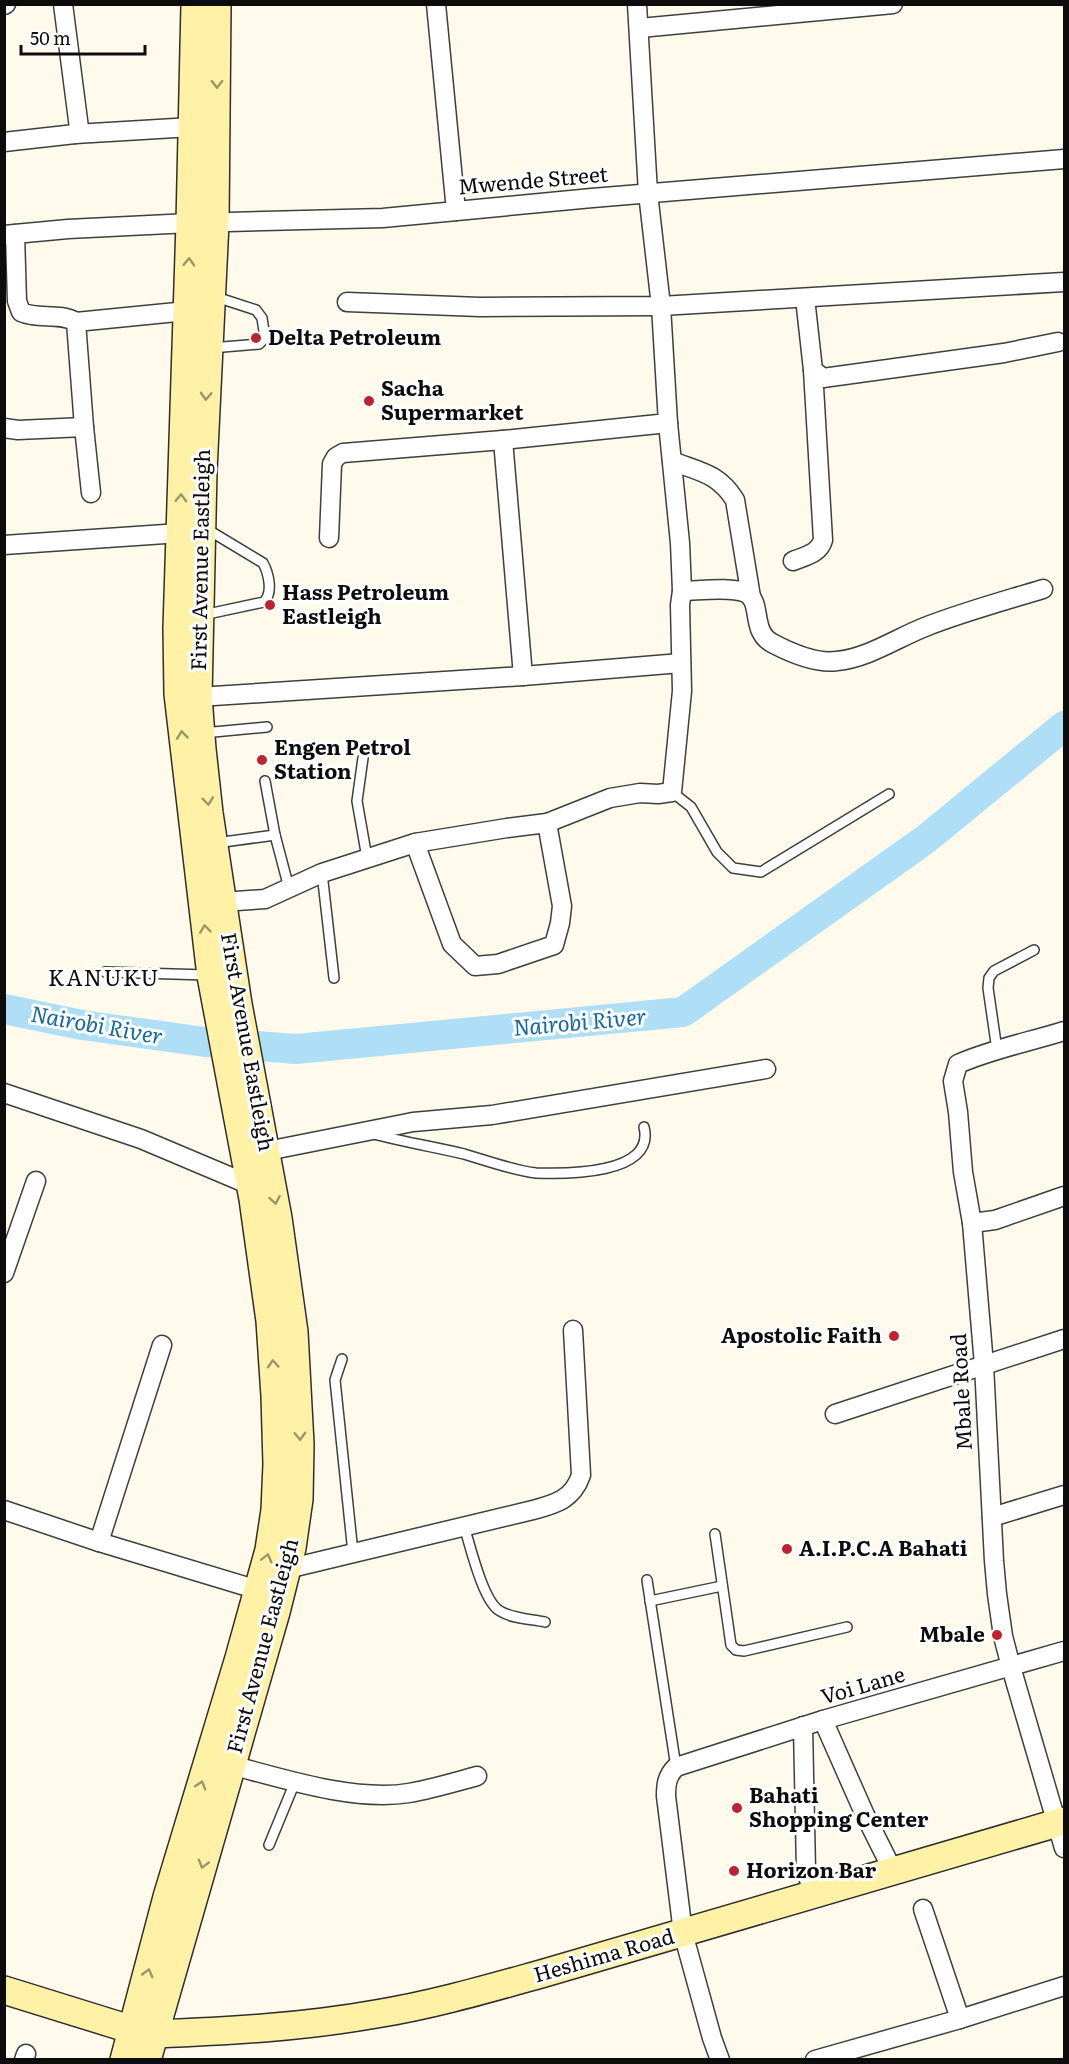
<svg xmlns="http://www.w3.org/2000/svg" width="1069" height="2064" font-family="Literata,serif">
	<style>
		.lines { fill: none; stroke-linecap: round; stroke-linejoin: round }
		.river { stroke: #afdff7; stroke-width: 30 }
		.lane-casing { stroke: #3f3f3f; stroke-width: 12 }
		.street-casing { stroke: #3f3f3f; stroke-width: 21 }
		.secondary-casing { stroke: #2e2e2e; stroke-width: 30 }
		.lane { stroke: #fff; stroke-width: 9 }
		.street { stroke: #fff; stroke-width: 18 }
		.secondary { stroke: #fff2a6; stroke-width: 27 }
		.oneway { stroke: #9e9668 }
		.poi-dot { fill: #be2230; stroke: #fff; stroke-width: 2 }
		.labels { text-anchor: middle; stroke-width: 6; stroke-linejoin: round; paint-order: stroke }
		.street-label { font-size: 21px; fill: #0c0c0c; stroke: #fff }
		.poi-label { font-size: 21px; font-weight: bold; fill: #0c0c0c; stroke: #fff; text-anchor: start }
		.neighbourhood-label { font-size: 22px; letter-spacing: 1.5px; fill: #0c0c0c; stroke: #fff }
		.water-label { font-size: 22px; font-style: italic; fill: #14689f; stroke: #fff }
	</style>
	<rect width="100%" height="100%" fill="#fffaeb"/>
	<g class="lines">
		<!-- river -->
		<polyline class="river" points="4,1009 82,1025 205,1042 296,1049 683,1012 926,839 1064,726"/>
		<defs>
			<g id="lane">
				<polyline points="211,348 259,344 265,338 262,318 256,310 213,296"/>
				<path d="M203,615L264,602C273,593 269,574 263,563L205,528"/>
				<polyline points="203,733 267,727"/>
				<polyline points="363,758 357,801 367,858"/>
				<polyline points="265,781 275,835 289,888"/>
				<polyline points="672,792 691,807 717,852 733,868 761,872 889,794"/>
				<polyline points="216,843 275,835"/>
				<polyline points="322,873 334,978"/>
				<polyline points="105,972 207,975"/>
				<polyline points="997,1050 988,988 989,978 994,971 1034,950"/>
				<path d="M374,1134C404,1142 434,1147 464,1154C485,1160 515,1171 536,1173C565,1174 656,1175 644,1127"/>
				<polyline points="342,1359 335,1380 353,1553"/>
				<path d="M464,1526C470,1545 483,1602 500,1611C513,1619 531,1619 545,1622"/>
				<polyline points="715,1534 731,1645 736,1650 744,1651 847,1627"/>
				<polyline points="647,1580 676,1767"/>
				<polyline points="650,1601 722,1586"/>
				<polyline points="269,1845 295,1782"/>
			</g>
			<g id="street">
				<polyline points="436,4 456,211"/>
				<polyline points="4,5 6,4"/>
				<polyline points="640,28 893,4"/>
				<polyline points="75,134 192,127"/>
				<polyline points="4,142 75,134 79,128 63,4"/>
				<path d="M15,234L17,301L21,312C38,320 59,312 76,322L84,427"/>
				<polyline points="4,235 68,229 190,223 383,218 592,198 1064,159"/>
				<polyline points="805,298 813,370 823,378 1004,353 1058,342"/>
				<polyline points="347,302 480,307 661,306 1064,282"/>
				<polyline points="76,322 187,311"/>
				<polyline points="4,428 18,430 84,427 91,493"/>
				<polyline points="503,440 523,676"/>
				<path d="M672,461C700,472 718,473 735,500L751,597"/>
				<polyline points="329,538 332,464 336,457 343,453 503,440 668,423 661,306 648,193 637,4"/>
				<polyline points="4,545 180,533"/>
				<path d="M793,561C805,556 819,554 823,540L813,370"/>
				<path d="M682,591C698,591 731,586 746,593C763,602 750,631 772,643C789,652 816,664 837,661C868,658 897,638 925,627C963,612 1004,601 1043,589"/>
				<polyline points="198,697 523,676 681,663"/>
				<polyline points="415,843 452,944 475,966 498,964 554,945 560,923 562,906 547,823"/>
				<polyline points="222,902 265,899 322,873 415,843 507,828 547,823 610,798 640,793 658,794 672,792 682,691 680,605 682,591 680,543 668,423"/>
				<path d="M1064,1031C1029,1042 992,1049 958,1064L953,1081L958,1112L963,1172L972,1223L984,1365L994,1561L997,1594L1003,1636L1011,1667L1064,1848"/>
				<polyline points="4,1093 141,1139 250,1185"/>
				<polyline points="267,1151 413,1122 492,1115 766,1069"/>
				<polyline points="972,1223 995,1220 1064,1196"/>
				<polyline points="4,1273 36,1181"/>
				<polyline points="835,1414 1064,1339"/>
				<polyline points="4,1510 99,1542 258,1590"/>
				<polyline points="992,1517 1064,1495"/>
				<polyline points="99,1542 162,1345"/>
				<path d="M287,1569L533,1510C556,1504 573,1499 581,1475L573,1330"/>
				<polyline points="823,1720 865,1815 893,1871"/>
				<polyline points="803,1726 806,1871 814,1894"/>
				<path d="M231,1765C284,1779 355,1802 409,1793C432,1789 455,1782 477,1776"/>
				<polyline points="923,1909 960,2019"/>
				<polyline points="24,2060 26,2054"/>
				<path d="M720,2060L712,2038L683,1933L666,1796C666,1784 667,1776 676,1767L823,1720L1064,1651"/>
				<polyline points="815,2060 960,2019 1064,1986"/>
			</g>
			<g id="secondary">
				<path d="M4,1990L133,2030L156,2034C230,2031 303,2027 376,2014C432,2005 487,1989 541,1974L1064,1821"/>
				<polyline points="124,2060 167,1897 239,1658 269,1550 275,1510 277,1464 275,1396 270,1321 253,1199 211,976 178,694 177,628 190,223 195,4"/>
				<polyline points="147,2060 276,1612 292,1548 299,1499 300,1444 294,1332 278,1218 238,1004 209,813 202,749 198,697 203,471 215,223 217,4"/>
			</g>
		</defs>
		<!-- lane casing -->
		<use href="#lane" class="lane-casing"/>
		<!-- street casing -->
		<use href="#street" class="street-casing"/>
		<!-- secondary casing -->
		<use href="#secondary" class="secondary-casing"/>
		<!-- lane -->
		<use href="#lane" class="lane"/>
		<!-- street -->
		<use href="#street" class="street"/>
		<!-- secondary -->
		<use href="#secondary" class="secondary"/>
	</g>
	<!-- one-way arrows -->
	<defs><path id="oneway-chevron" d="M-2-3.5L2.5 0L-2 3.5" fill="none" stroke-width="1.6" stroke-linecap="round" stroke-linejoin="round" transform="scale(1.5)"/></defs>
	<g class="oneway">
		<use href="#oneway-chevron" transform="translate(217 84) rotate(90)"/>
		<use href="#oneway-chevron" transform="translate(189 262) rotate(-88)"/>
		<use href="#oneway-chevron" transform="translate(206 396) rotate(93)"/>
		<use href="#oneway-chevron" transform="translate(181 498) rotate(-88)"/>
		<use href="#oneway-chevron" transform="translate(182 735) rotate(-96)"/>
		<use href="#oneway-chevron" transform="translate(208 801) rotate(83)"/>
		<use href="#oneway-chevron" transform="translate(205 929) rotate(-97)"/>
		<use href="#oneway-chevron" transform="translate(275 1200) rotate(80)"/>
		<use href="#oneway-chevron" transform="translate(273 1364) rotate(-94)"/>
		<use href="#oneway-chevron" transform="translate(300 1436) rotate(88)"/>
		<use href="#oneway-chevron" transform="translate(267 1558) rotate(-76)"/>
		<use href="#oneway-chevron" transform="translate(201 1785) rotate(-73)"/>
		<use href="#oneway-chevron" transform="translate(203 1864) rotate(106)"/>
		<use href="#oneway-chevron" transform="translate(148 1973) rotate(-75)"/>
	</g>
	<!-- markers -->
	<g class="poi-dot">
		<circle cx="256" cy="338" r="6"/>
		<circle cx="369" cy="401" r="6"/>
		<circle cx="270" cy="605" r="6"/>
		<circle cx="262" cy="760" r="6"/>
		<circle cx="894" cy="1336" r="6"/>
		<circle cx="787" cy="1549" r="6"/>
		<circle cx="997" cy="1635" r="6"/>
		<circle cx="737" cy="1808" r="6"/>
		<circle cx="734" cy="1871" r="6"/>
	</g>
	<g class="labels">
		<!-- street labels -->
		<g class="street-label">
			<text transform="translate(533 181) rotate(-5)" y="7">Mwende Street</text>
			<text transform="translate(201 560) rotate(-89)" y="7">First Avenue Eastleigh</text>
			<text transform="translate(247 1042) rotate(80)" y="7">First Avenue Eastleigh</text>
			<text transform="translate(962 1392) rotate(-93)" y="7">Mbale Road</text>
			<text transform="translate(263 1646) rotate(-75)" y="7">First Avenue Eastleigh</text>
			<text transform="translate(863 1686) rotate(-16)" y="7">Voi Lane</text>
			<text transform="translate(604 1956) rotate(-16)" y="7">Heshima Road</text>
		</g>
		<!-- poi labels -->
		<g class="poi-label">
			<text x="268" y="345">Delta Petroleum</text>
			<text x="381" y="396">Sacha<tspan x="381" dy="24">Supermarket</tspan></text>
			<text x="282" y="600">Hass Petroleum<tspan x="282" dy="24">Eastleigh</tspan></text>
			<text x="274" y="755">Engen Petrol<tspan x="274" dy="24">Station</tspan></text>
			<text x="882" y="1343" text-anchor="end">Apostolic Faith</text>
			<text x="799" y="1556">A.I.P.C.A Bahati</text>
			<text x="985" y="1642" text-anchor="end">Mbale</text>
			<text x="749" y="1803">Bahati<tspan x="749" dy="24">Shopping Center</tspan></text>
			<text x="746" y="1878">Horizon Bar</text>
		</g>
		<!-- neighbourhood labels -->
		<g class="neighbourhood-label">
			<text x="104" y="986">KANUKU</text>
		</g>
		<!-- water labels -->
		<g class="water-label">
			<text transform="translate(580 1022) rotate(-5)" y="8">Nairobi River</text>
			<text transform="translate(97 1025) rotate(10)" y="8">Nairobi River</text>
		</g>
	</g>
	<!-- border -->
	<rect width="1069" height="2064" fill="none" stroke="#0c0c0c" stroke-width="12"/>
	<!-- scale -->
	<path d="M21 45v9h124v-9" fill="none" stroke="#0c0c0c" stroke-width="3"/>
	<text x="30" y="45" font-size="18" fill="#0c0c0c" stroke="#ffffff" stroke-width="4.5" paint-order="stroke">50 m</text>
</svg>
